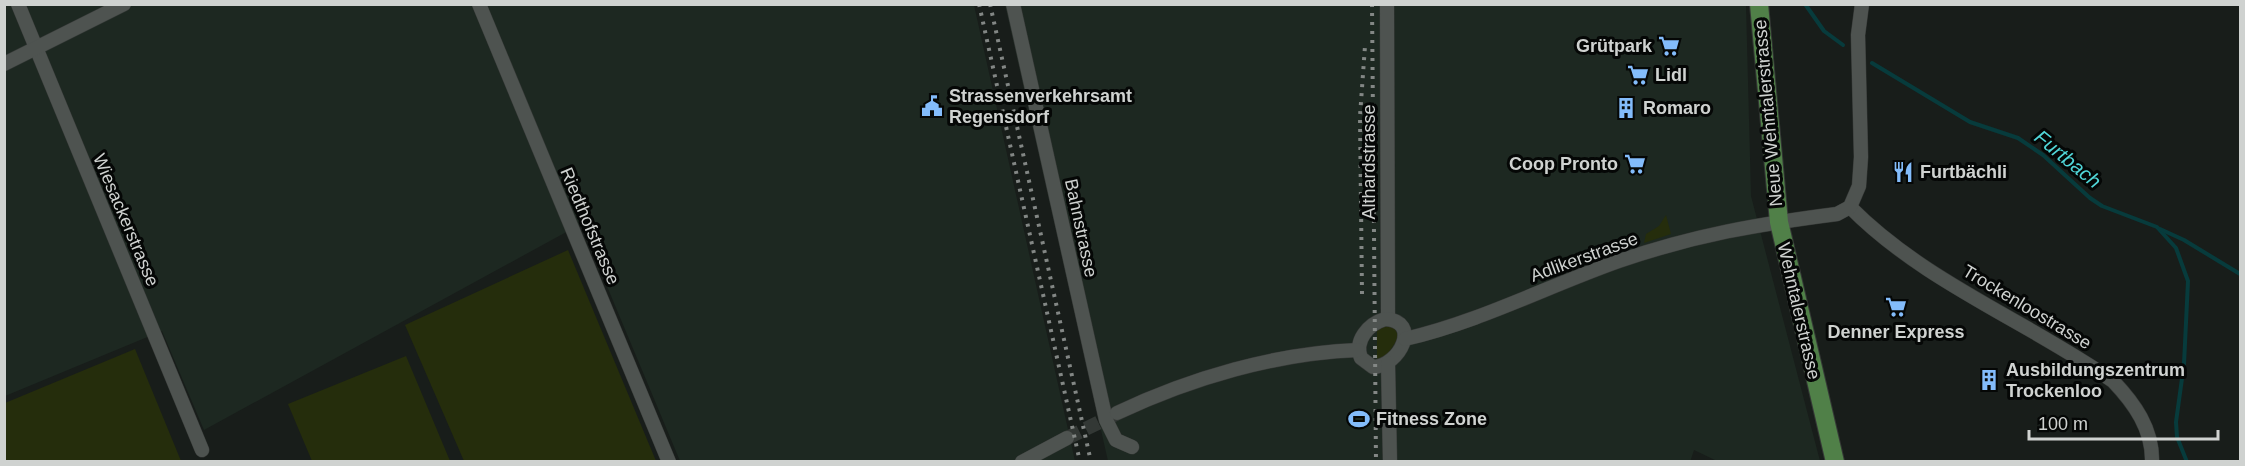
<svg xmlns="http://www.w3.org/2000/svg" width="2245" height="466" font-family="Helvetica,sans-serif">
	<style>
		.built { fill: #1d2821 }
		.green { fill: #252d0c }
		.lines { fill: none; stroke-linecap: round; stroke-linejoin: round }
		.stream { stroke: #073b3c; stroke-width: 4 }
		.minor-tunnel { stroke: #333835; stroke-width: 14; stroke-dasharray: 14 7; stroke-linecap: butt }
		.minor-casing { stroke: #353836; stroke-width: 15 }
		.primary-casing { stroke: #353836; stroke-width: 20 }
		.minor { stroke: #4e5350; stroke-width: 14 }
		.primary { stroke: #508048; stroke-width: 18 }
		.rail { stroke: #838785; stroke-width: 4; stroke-dasharray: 3 6; stroke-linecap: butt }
		.labels { text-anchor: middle; stroke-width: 6; stroke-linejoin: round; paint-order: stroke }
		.poi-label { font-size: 18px; font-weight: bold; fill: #cfd2d0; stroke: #050706; text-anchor: start }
		.street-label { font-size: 18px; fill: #cfd2d0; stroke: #050706 }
		.water-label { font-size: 20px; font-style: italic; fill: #50d6d8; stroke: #050706 }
	</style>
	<rect width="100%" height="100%" fill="#181d1a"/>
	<!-- built -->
	<g class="built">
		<polygon points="5,5 974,5 1075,461 680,461 581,224 204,430 162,331 5,396"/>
		<polygon points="1005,5 1746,5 1751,196 1820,461 1717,461 1694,450 1690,462 1108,461"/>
	</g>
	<!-- green -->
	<g class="green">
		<polygon points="1666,215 1671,234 1644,243 1646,234 1659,226"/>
		<polygon points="568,250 656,461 464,461 405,325"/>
		<polygon points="1384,326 1394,327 1399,337 1387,355 1377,360 1377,330"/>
		<polygon points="135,349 181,461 5,461 5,403"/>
		<polygon points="406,356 450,461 312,461 288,404"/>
	</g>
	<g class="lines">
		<!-- stream -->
		<g class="stream">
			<polyline points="1805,4 1824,31 1843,45"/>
			<polyline points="1872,63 1970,122 2018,138 2043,155 2090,198 2102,206 2157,227 2176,248 2188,281 2184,364 2176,422 2177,437 2187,462"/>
			<polyline points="2160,229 2184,240 2240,274"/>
		</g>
		<!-- minor-tunnel -->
		<polyline class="minor-tunnel" points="1067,438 1116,414"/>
		<defs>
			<g id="minor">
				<polyline points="18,4 202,450"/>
				<polyline points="479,4 669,462"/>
				<polyline points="1013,4 1106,420 1116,440 1132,447"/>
				<polyline points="1387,4 1388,319"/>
				<polyline points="4,64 124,4"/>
				<path d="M1850,207C1924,282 2027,321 2113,381C2134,403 2153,429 2152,462"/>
				<path d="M1385,319C1422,321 1400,366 1373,367L1361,358C1354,341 1368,324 1385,319Z"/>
				<path d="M1405,339C1479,322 1548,286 1619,261C1694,235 1759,224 1837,214L1850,207L1859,186L1861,157L1858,35L1862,4"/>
				<polyline points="1388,363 1390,462"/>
				<path d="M1117,413C1191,378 1276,353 1358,350"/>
				<polyline points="1022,462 1067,438"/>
			</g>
			<polyline id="primary" points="1759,4 1779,222 1835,462"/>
		</defs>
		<!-- minor casing -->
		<use href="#minor" class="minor-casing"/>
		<!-- primary casing -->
		<use href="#primary" class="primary-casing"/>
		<!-- minor -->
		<use href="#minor" class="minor"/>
		<!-- primary -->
		<use href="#primary" class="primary"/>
		<!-- rail -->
		<g class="rail">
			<polyline points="979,4 1080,462"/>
			<polyline points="990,4 1091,462"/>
			<polyline points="1372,4 1376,462"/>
			<polyline points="1362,294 1360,116 1365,46"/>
		</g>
	</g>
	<!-- icons -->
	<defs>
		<symbol id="supermarket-bare" viewBox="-9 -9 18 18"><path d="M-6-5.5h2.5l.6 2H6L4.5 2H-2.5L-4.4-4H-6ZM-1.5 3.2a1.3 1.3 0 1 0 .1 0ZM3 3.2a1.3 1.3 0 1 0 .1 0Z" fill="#83bcfb" stroke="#050706" stroke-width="2.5" paint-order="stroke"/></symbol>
		<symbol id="civic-bare" viewBox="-9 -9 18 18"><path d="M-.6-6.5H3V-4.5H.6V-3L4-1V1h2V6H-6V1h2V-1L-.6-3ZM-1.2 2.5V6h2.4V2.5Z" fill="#83bcfb" stroke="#050706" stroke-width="2.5" paint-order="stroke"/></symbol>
		<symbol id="building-bare" viewBox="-9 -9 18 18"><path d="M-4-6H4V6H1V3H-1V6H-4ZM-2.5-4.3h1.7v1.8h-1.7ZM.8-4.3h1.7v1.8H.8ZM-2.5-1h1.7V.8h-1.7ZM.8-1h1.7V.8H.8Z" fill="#83bcfb" stroke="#050706" stroke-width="2.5" paint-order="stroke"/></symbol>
		<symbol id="restaurant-bare" viewBox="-9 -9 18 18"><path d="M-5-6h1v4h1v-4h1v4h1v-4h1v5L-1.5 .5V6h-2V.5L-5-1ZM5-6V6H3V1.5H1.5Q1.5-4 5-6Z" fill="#83bcfb" stroke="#050706" stroke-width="2.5" paint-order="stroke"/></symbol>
		<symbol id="stadium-bare" viewBox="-9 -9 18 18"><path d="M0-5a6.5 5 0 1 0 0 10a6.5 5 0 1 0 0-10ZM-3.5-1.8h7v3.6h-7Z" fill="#83bcfb" stroke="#050706" stroke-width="2.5" paint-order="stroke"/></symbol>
	</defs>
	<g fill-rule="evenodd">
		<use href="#supermarket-bare" x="1654" y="31" width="30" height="30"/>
		<use href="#supermarket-bare" x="1623" y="60" width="30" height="30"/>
		<use href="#civic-bare" x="917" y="91" width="30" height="30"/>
		<use href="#building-bare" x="1611" y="93" width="30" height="30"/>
		<use href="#supermarket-bare" x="1620" y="149" width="30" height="30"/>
		<use href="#restaurant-bare" x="1888" y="157" width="30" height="30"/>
		<use href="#supermarket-bare" x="1881" y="292" width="30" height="30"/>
		<use href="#building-bare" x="1974" y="365" width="30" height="30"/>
		<use href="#stadium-bare" x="1344" y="404" width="30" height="30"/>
	</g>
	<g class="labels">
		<!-- poi labels -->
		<g class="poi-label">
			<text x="1652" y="52" text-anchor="end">Grütpark</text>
			<text x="1655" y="81">Lidl</text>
			<text x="949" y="102">Strassenverkehrsamt<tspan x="949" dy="21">Regensdorf</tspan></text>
			<text x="1643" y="114">Romaro</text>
			<text x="1618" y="170" text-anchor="end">Coop Pronto</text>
			<text x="1920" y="178">Furtbächli</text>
			<text x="1896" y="338" text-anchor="middle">Denner Express</text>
			<text x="2006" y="376">Ausbildungszentrum<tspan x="2006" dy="21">Trockenloo</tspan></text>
			<text x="1376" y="425">Fitness Zone</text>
		</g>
		<!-- street labels -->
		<g class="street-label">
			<text transform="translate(1768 113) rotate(-95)" y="6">Neue Wehntalerstrasse</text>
			<text transform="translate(1369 162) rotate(-90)" y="6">Althardstrasse</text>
			<text transform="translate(126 220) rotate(67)" y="6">Wiesackerstrasse</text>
			<text transform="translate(590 226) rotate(67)" y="6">Riedthofstrasse</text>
			<text transform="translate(1081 228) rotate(78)" y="6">Bahnstrasse</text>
			<text transform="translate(1584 257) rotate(-20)" y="6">Adlikerstrasse</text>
			<text transform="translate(2027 307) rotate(31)" y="6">Trockenloostrasse</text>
			<text transform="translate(1799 311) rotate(77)" y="6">Wehntalerstrasse</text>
		</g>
		<!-- water labels -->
		<g class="water-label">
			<text transform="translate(2068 159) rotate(39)" y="7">Furtbach</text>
		</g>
	</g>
	<!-- border -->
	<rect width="2245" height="466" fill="none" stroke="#cfd2d0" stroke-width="12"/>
	<!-- scale -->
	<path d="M2029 430v9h189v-9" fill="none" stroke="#cfd2d0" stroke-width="3"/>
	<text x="2038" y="430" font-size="18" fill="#cfd2d0" stroke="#050706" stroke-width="4.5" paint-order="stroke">100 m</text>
</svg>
